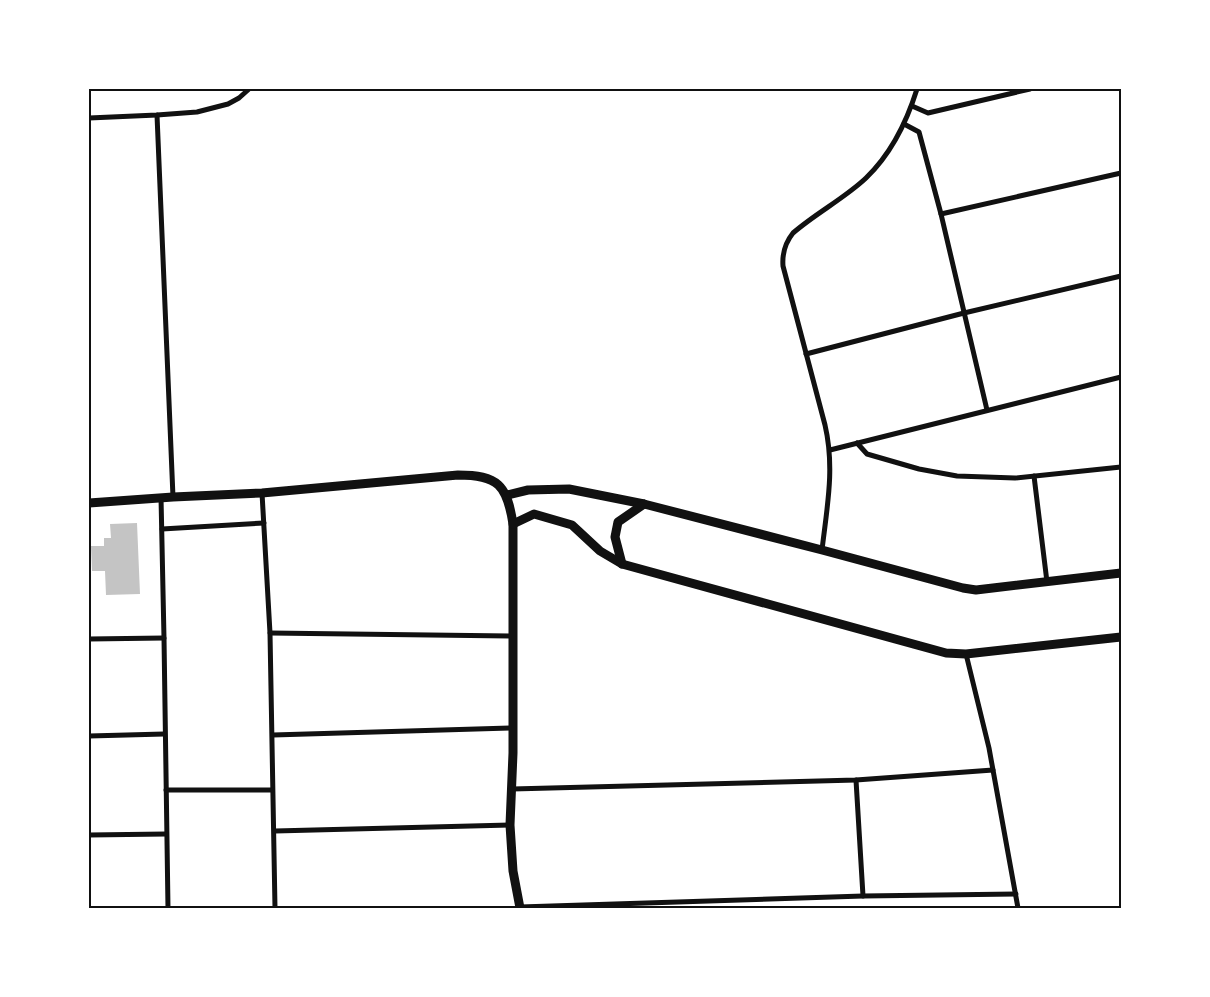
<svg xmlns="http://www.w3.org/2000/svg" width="1210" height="997" font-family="'Fira Sans Condensed',sans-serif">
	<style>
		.building { fill: #c4c4c4 }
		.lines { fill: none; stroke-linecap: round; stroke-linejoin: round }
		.minor { stroke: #111; stroke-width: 5 }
		.secondary { stroke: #111; stroke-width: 9 }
		.neatline { fill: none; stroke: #111; stroke-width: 2 }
	</style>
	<rect width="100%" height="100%" fill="#fff"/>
	<!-- building -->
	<polygon class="building" points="137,523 140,594 106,595 105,571 92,571 91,546 104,546 104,538 111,538 110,524"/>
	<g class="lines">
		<!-- minor -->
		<g class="minor">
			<polyline points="912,106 928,113 1030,89"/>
			<polyline points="157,115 173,497"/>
			<polyline points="89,118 157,115 197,112 228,104 239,98 249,89"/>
			<polyline points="904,124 919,132 941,214 987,410"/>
			<polyline points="941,214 1121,173"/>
			<polyline points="806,354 964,313 1121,276"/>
			<polyline points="857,443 867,454 919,469 957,476 1015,478 1121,467"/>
			<polyline points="830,450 1121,377"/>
			<polyline points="1034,476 1047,582"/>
			<polyline points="262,493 270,633 275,908"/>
			<polyline points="161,497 164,638 168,908"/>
			<polyline points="162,529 264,523"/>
			<path d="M822,550C827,507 835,468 825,425L783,266C782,253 785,243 793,233C816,213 845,198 866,178C891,154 907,121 917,89"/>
			<polyline points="270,633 512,636"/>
			<polyline points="89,639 164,638"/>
			<polyline points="966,654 989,748 1018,908"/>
			<polyline points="273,735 512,728"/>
			<polyline points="89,736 164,734"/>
			<polyline points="856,780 863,896"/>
			<polyline points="512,789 856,780 993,770"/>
			<polyline points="166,790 272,790"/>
			<polyline points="275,831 510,825"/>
			<polyline points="89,835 166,834"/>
			<polyline points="520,907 863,896 1016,894"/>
		</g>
		<!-- secondary -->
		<g class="secondary">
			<polyline points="507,495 528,490 569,489 644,504 822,550 963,588 976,590 1121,573"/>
			<path d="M89,503L173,497L262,493L458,475C498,475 507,485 513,524V753L510,825L513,871L520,908"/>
			<polyline points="513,524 534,514 572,525 600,551 622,564 946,653 966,654 1121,637"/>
			<polyline points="622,564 615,537 618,522 644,504"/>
		</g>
	</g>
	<!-- border -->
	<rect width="1210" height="997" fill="none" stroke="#ffffff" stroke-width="180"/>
	<rect x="90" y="90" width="1030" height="817" class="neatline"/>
</svg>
